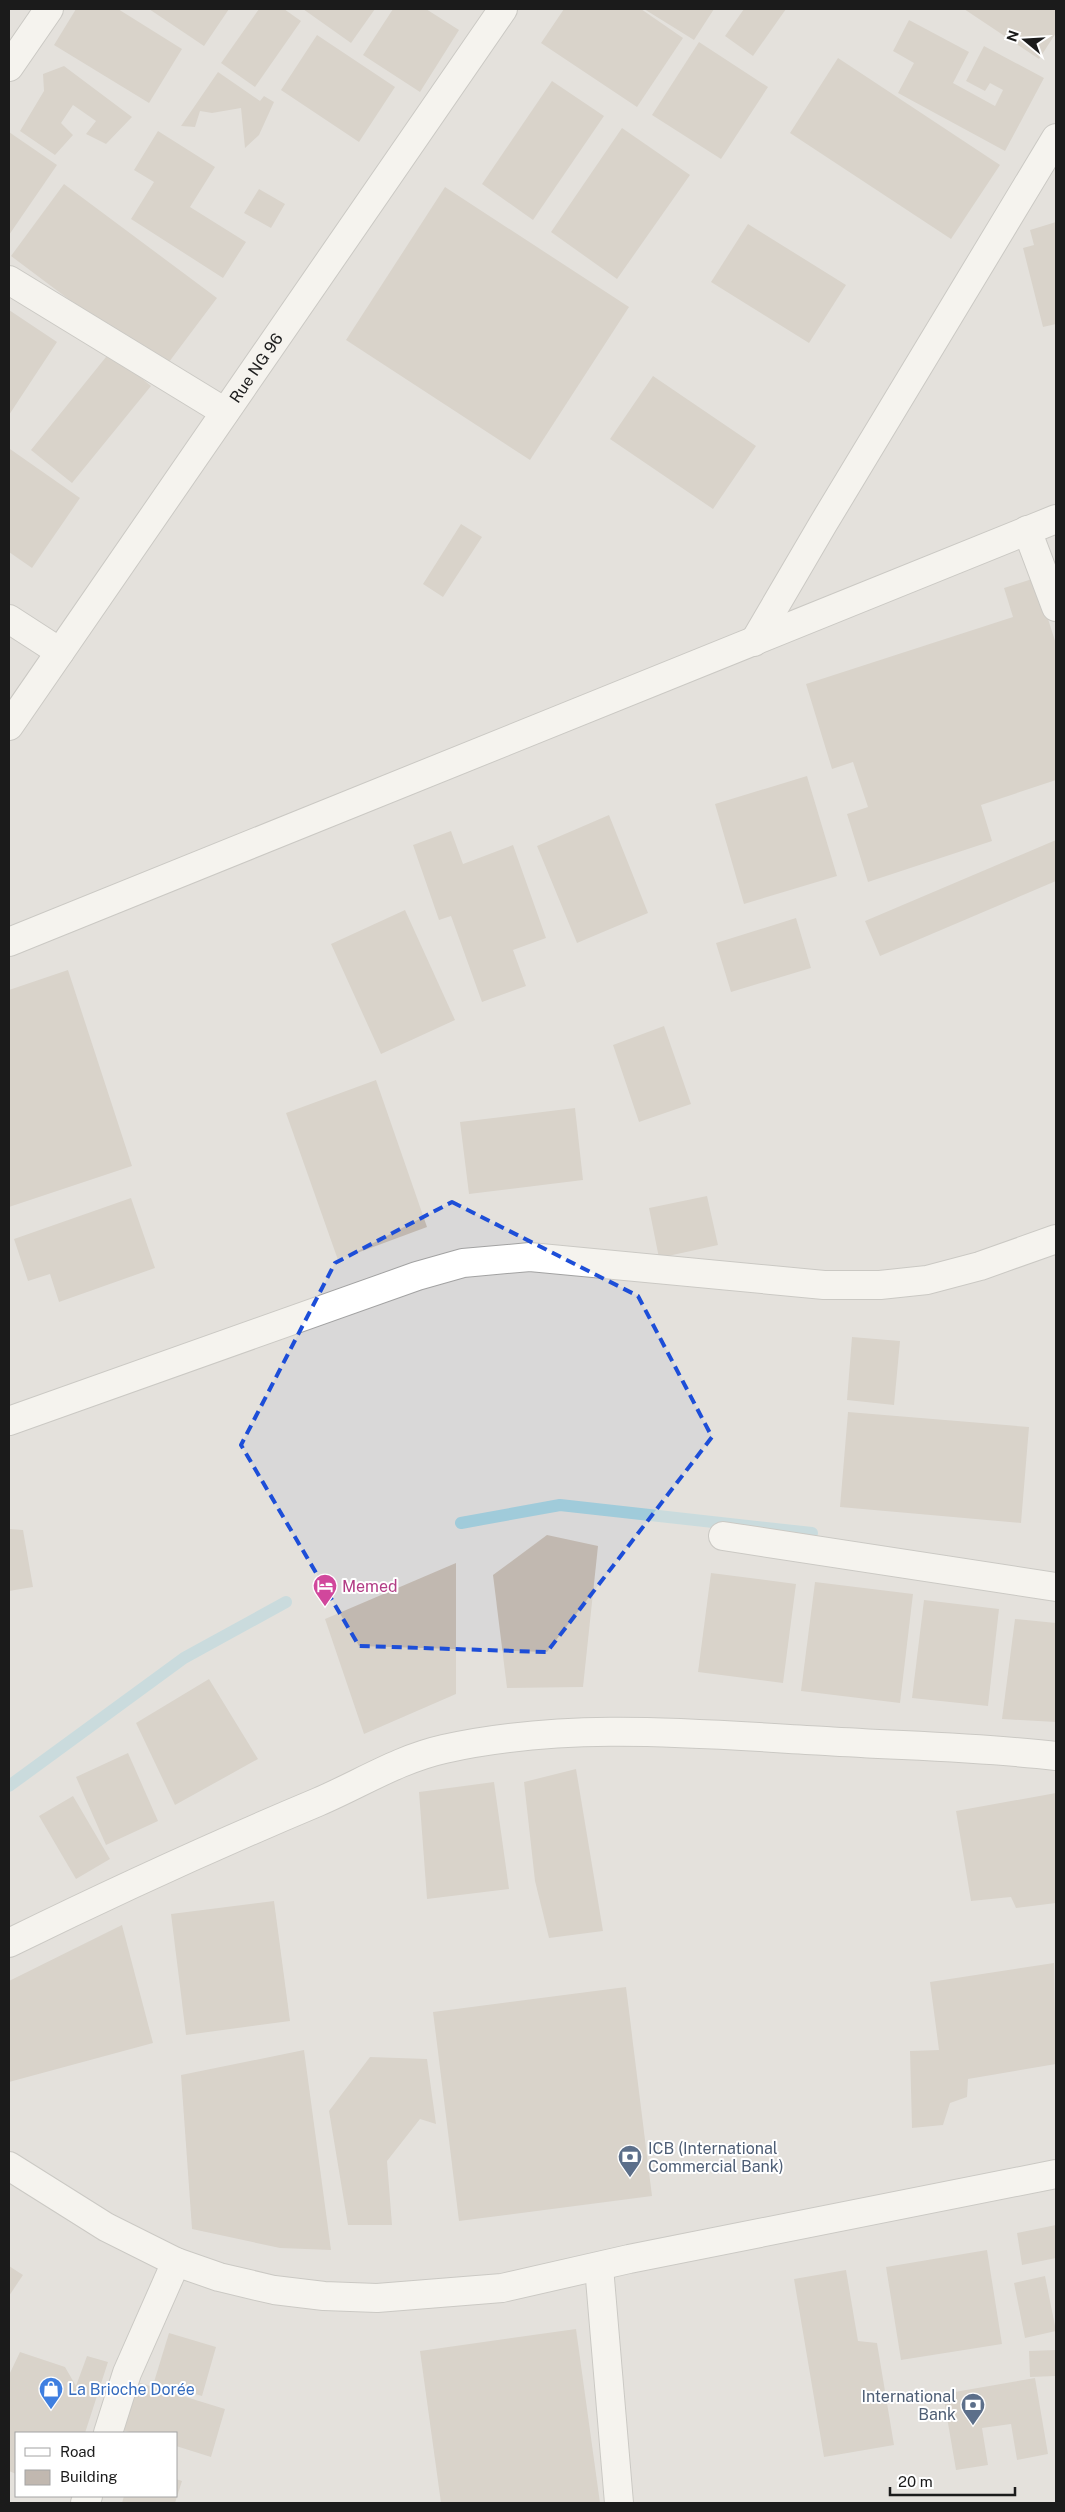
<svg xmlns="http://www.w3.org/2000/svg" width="1065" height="2512" font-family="'Public Sans',sans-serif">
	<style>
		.residential { fill: #d9d8d8; fill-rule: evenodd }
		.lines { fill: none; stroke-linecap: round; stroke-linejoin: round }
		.stream { stroke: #a0cbda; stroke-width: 12 }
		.building { fill: #c1b8b0 }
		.minor-casing { stroke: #a2a2a2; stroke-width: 30 }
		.minor { stroke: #fff; stroke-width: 28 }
		.marked { fill: none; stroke: #1d4ed8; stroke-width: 4; stroke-dasharray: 10 6; stroke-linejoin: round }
		.labels { text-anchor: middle; stroke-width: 4; stroke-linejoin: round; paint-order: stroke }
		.street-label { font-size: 16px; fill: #1b1b1b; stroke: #fff }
		.hotel-label { font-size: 16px; fill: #b23c85; stroke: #fff; text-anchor: start }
		.service-label { font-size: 16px; fill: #4e5e75; stroke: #fff; text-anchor: start }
		.shop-label { font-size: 16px; fill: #366cbe; stroke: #fff; text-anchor: start }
	</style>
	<rect width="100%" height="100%" fill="#ece9e0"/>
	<!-- residential -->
	<path class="residential" d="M9,9H1056V2503H9ZM16,2433H176V2496H16Z"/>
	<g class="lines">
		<!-- stream -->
		<g class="stream">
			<polyline points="461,1523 560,1505 812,1533"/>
			<polyline points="9,1786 184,1658 286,1602"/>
		</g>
	</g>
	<!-- building -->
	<g class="building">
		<polygon points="76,9 118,9 182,49 149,103 54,45"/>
		<polygon points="149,9 229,9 204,46"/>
		<polygon points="259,9 284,9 301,21 255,87 221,63"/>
		<polygon points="303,9 375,9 351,43"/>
		<polygon points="393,9 426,9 459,30 420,92 363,55"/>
		<polygon points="564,9 641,9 683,38 637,107 541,43"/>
		<polygon points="644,9 714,9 694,40"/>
		<polygon points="744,9 786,9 753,56 725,36"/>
		<polygon points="964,9 1056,9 1056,33 1039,59"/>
		<polygon points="909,20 969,52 953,83 995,106 1003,90 990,83 985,91 966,81 984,46 1044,78 1005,151 898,93 914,63 893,51"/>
		<polygon points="317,35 395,87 359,142 281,90"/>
		<polygon points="699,42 768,87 721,159 652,115"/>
		<polygon points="838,58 1000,165 951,239 790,133"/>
		<polygon points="64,66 132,117 106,144 86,134 96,121 73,105 61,123 73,135 55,155 20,131 44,91 43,74"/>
		<polygon points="218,72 260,101 264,96 274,102 259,135 245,148 241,108 212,113 200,111 195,127 181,126"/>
		<polygon points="552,81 604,116 533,220 482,184"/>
		<polygon points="622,128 690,175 617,279 551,232"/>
		<polygon points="158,131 215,167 190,207 246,242 223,278 131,219 154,182 134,170"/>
		<polygon points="9,132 57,165 9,235"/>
		<polygon points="64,184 217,298 163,370 11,256"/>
		<polygon points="445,187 629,307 530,460 346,340"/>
		<polygon points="259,189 285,204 271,228 244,213"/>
		<polygon points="1056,222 1056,324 1043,327 1023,248 1034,245 1030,230"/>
		<polygon points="748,224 846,285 809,343 711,282"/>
		<polygon points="9,310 57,342 9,415"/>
		<polygon points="110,352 151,386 72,483 31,450"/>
		<polygon points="653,376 756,446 713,509 610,439"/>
		<polygon points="10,449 80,498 32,568 9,552"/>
		<polygon points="461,524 482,537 443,597 423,584"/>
		<polygon points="1035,578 1056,644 1056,780 981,805 992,841 868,882 847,814 868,807 853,762 832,769 806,684 1013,617 1004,588"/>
		<polygon points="807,776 837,876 744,904 715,804"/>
		<polygon points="609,815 648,913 577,943 537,846"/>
		<polygon points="451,831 463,864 513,845 546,938 513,950 526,986 482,1002 451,916 439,920 413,845"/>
		<polygon points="1056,840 1056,881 880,956 865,921"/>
		<polygon points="405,910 455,1020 381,1054 331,944"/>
		<polygon points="796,918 811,968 731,992 716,943"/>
		<polygon points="68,970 132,1166 9,1207 9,990"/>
		<polygon points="664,1026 691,1104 639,1122 613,1045"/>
		<polygon points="376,1080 427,1227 338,1260 286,1113"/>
		<polygon points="575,1108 583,1180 469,1194 460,1122"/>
		<polygon points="707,1196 718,1245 659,1258 649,1208"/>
		<polygon points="131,1198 155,1268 59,1302 50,1274 28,1281 14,1239"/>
		<polygon points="852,1337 900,1341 894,1405 847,1400"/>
		<polygon points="848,1412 1029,1427 1021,1523 840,1507"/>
		<polygon points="9,1529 23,1530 33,1587 9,1591"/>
		<polygon points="547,1535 598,1546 583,1687 507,1688 493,1575"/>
		<polygon points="456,1563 456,1694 364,1734 325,1619"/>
		<polygon points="711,1573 796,1584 783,1683 698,1672"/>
		<polygon points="815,1582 913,1594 900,1703 801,1691"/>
		<polygon points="924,1600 999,1609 988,1706 912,1698"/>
		<polygon points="1015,1619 1056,1623 1056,1722 1002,1719"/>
		<polygon points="209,1679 258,1759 175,1805 136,1723"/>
		<polygon points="128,1753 158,1821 106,1845 76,1777"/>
		<polygon points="576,1769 603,1931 549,1938 535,1881 524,1782"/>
		<polygon points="494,1782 509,1889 427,1899 419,1792"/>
		<polygon points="1056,1793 1056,1903 1016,1908 1011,1897 971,1901 956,1811"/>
		<polygon points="73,1796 110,1859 76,1879 39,1816"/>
		<polygon points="274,1901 290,2021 186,2035 171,1914"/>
		<polygon points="122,1925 153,2043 9,2082 9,1981"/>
		<polygon points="1054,1963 1056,2064 968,2079 967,2097 950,2103 943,2125 912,2128 910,2051 939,2050 930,1982"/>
		<polygon points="626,1987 652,2196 459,2221 433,2012"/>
		<polygon points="304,2050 331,2250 280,2248 192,2229 181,2075"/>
		<polygon points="370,2057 427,2059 436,2124 420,2119 387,2161 392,2225 348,2225 329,2111"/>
		<polygon points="1056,2225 1056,2258 1022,2265 1017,2233"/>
		<polygon points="987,2250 1002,2344 901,2360 886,2267"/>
		<polygon points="9,2266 23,2275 9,2296"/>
		<polygon points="846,2270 858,2341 877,2343 894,2445 824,2457 794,2279"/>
		<polygon points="1045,2276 1056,2331 1025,2338 1014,2283"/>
		<polygon points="576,2329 600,2503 441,2503 420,2351"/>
		<polygon points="169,2333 216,2347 202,2396 154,2382"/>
		<polygon points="1056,2350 1056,2376 1030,2377 1029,2351"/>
		<polygon points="20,2352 65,2367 76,2386 87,2356 108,2362 85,2433 16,2433 16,2474 9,2471 9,2375"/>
		<polygon points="1035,2378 1048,2454 1017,2460 1011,2424 982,2428 988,2465 956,2470 943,2394"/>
		<polygon points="137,2382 225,2409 211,2457 176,2446 176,2433 133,2433 122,2430"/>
		<polygon points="176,2479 182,2481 175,2503 122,2503 124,2496 176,2496"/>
	</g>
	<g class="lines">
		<defs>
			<g id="minor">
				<polyline points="9,67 49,9"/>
				<polyline points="9,280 225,412"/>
				<polyline points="1027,530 1056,607"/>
				<polyline points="9,619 60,652"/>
				<polyline points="754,642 823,524 1056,138"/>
				<path id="s1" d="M9,726L503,9"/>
				<polyline points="9,942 1056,519"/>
				<polyline points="9,1421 417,1276 463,1263 530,1257 824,1285 880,1285 927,1280 980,1266 1056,1239"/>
				<polyline points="723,1536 1056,1587"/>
				<path d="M9,1943C111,1893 213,1846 318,1802C360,1784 399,1759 444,1749C570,1721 699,1734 826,1741C903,1746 980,1747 1056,1756"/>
				<polyline points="9,2166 106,2227 176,2262"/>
				<polyline points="599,2267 619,2503"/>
				<polyline points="108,2433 127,2373 176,2262 219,2277 274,2290 324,2296 377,2298 502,2288 629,2259 1056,2174"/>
				<polyline points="85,2503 88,2496"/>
			</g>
		</defs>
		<!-- minor casing -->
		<use href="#minor" class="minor-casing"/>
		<!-- minor -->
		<use href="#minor" class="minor"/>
	</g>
	<!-- marked area -->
	<path d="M0 0H1065V2512H0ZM452,1202L638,1296L712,1437L547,1652L359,1646L241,1445L335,1263Z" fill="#ece9e0" fill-opacity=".55" fill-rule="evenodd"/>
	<path class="marked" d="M452,1202L638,1296L712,1437L547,1652L359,1646L241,1445L335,1263Z"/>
	<!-- icons -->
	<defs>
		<symbol id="hotel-pin" viewBox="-11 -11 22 30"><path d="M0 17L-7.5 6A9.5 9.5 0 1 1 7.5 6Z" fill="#d1479c" stroke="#fff"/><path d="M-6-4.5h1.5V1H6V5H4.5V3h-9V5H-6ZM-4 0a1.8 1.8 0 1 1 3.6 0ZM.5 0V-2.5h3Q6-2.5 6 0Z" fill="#fff"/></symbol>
		<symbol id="bank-pin" viewBox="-11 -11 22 30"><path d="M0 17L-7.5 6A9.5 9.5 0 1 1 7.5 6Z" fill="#5c6f8a" stroke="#fff"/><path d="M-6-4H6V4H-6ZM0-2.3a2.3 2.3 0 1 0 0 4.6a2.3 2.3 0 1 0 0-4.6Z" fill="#fff"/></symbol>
		<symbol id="shop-pin" viewBox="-11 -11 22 30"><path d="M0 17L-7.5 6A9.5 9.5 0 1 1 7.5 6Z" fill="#3f7fe0" stroke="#fff"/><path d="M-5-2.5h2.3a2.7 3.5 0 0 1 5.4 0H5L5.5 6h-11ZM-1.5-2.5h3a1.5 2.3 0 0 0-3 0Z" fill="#fff"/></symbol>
	</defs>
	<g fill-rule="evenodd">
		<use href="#hotel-pin" x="311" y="1572" width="28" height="38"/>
		<use href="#bank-pin" x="616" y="2143" width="28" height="38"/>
		<use href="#shop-pin" x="37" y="2375" width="28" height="38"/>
		<use href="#bank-pin" x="959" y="2391" width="28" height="38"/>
	</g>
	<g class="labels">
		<!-- street labels -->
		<g class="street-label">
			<text dy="6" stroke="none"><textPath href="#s1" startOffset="435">Rue NG 96</textPath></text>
		</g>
		<!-- hotel labels -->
		<g class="hotel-label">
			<text x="342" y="1592">Memed</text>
		</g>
		<!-- service labels -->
		<g class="service-label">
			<text x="648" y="2154">ICB (International<tspan x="648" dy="18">Commercial Bank)</tspan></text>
			<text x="956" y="2402" text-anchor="end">International<tspan x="956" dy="18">Bank</tspan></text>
		</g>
		<!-- shop labels -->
		<g class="shop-label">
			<text x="68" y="2395">La Brioche Dorée</text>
		</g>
	</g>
	<!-- border -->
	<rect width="1065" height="2512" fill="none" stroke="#1b1b1b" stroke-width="20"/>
	<!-- legend -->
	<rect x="15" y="2432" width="162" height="65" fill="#ffffff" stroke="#a4a4a4"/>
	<rect x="25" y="2448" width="25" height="8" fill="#ffffff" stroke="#a4a4a4"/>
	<text x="60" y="2457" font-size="15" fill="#1b1b1b">Road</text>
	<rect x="25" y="2470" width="25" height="15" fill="#c1b8b0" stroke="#a4a4a4"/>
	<text x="60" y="2482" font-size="15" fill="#1b1b1b">Building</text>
	<!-- north arrow -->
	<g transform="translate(1025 40) rotate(288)" stroke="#ffffff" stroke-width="4" paint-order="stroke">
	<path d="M0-4L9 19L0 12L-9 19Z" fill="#1b1b1b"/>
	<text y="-8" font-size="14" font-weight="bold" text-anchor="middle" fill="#1b1b1b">N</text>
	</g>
	<!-- scale -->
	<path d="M890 2487v8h125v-8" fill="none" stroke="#1b1b1b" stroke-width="2.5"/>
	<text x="898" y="2487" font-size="15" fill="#1b1b1b" stroke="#ffffff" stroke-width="4" paint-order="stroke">20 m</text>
</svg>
